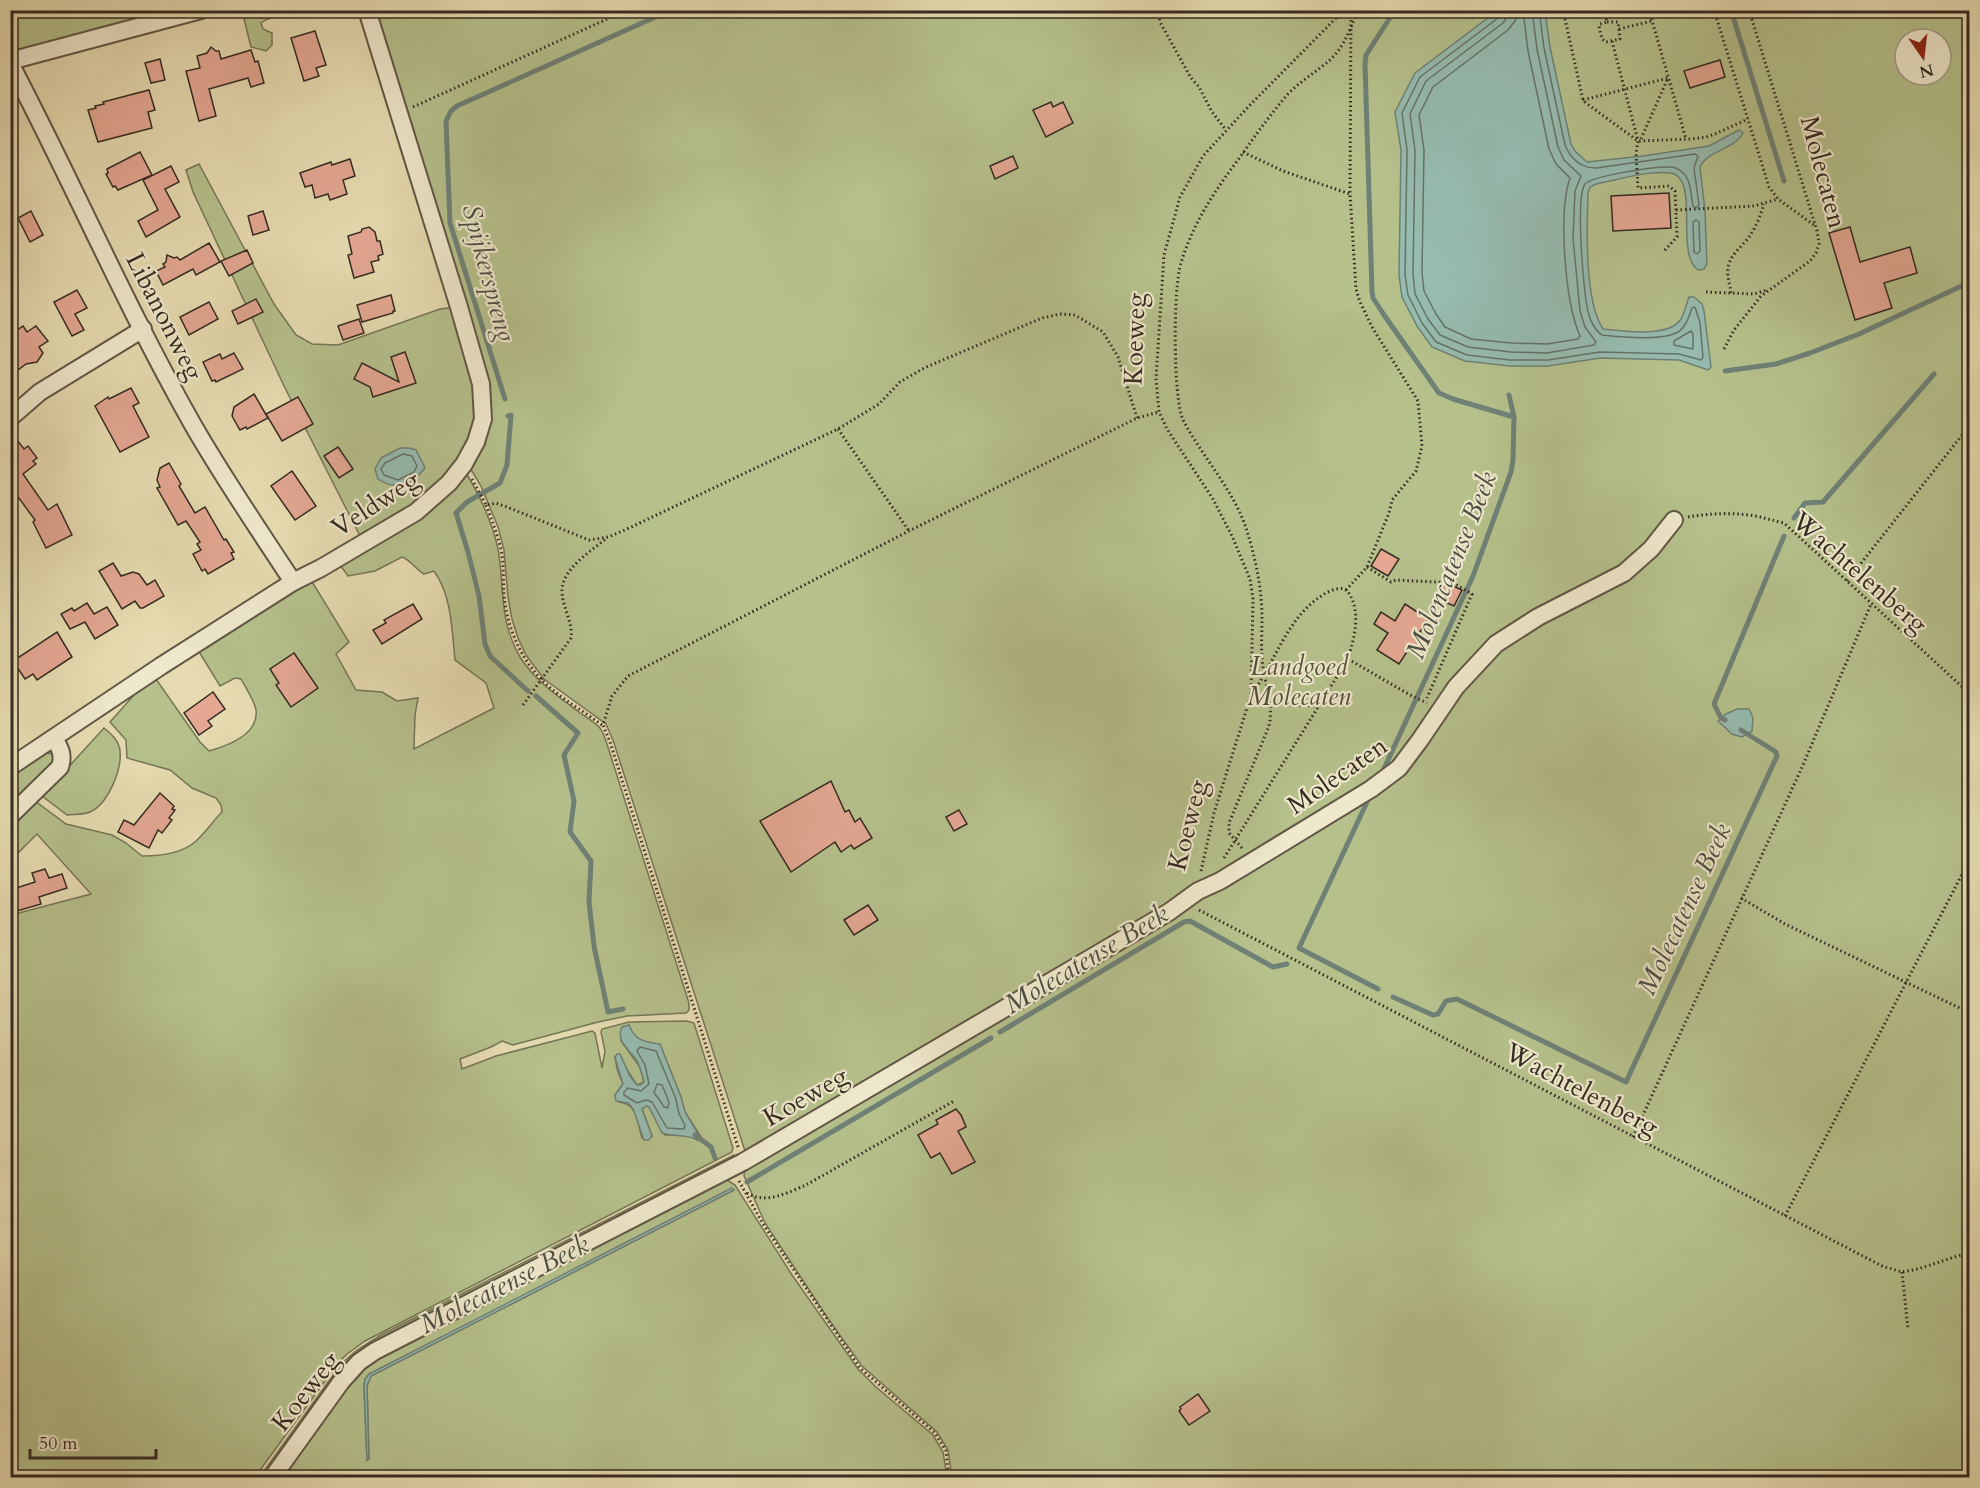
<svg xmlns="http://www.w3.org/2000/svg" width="1980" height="1488" font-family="Cardo,serif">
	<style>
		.green { fill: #b5c08b; stroke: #757656; stroke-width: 1.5; fill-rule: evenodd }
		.water { fill: #96bbaf; stroke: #6f8177; stroke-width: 1.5 }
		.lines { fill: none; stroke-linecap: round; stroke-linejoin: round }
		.shore { stroke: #667368; stroke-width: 1.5 }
		.stream { stroke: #6f8177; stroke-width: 5 }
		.building { fill: #e3a792; stroke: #352b22; stroke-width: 1.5 }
		.minor-casing { stroke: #615746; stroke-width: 20 }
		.path { stroke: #352b22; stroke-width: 3; stroke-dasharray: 1.5 3; stroke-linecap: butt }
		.minor { stroke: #efe8cc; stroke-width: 16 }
		.labels { text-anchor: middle; stroke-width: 4.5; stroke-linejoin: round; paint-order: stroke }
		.street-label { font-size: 26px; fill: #352b22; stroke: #efe8cc }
		.park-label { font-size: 26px; font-style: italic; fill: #55503c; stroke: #efe8cc }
		.water-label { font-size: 27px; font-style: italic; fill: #4d4f45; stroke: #efe8cc }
	</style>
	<rect width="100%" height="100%" fill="#e6dbb0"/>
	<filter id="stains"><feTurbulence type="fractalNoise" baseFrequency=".00333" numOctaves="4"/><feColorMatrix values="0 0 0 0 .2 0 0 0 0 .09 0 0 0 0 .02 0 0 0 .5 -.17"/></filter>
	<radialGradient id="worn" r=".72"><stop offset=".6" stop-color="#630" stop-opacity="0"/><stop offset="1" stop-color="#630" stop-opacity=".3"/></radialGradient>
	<!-- green -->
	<g class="green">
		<polygon points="168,10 11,53 10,11"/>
		<path d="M242,11H284C275,19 270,16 261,23L263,29L272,33V45L266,51L251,47Z"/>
		<path d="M374,11H1969V1477H952L948,1450L937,1432L862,1366L829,1320L765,1223L744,1176L745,1166V1151L613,740L606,724L544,679L526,655L518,638L512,619L508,597L504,550L498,527L481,486L470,468L490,417V399L486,370ZM1905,39H1941V75H1905Z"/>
		<path d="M199,164L274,304L296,335L312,344L338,345L440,309L448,308L454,309L478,404L471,439L445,477L413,506L361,538L285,388L193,192L186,170ZM416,450L424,468L418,476L405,485L381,458L389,455Z"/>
		<path d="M466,473C480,496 492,522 498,549C505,588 498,619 520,657C535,681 558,696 580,713C586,717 594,722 599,727C603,731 605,738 607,744L689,1003V1010L686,1013L627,1016L598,1022L513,1045L502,1041L491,1047L460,1059L462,1069L496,1056L592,1031L595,1033L602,1068L605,1051L601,1032L602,1029L629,1022L687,1021L694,1023L733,1148L732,1152L365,1341L347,1354L339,1362L255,1477H11V915L91,894L37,834L11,860V826L35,801L66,824L112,835L126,843L142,856C160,856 183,853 196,841C206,832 213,821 222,812L221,805L216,798L192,788L170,770L127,758L126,740L110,722L134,695L156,679L200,742L209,751C227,746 259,735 256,710C254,700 246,688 241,679L235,678L220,686L198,650L311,580L349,642L336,654L356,690L382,692L397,701L418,698L415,715L414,749L494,708L486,683L455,660C452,631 452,596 434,571L424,574C415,569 412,561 402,557L375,571L348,576L340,565ZM629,1026C635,1041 645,1042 660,1045L681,1097L685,1112L701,1137L698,1140L686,1135H665L649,1107L646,1106L642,1109L652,1136L642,1138C637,1122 638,1104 619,1102L615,1095L623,1084L617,1069L615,1057L622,1062L637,1085L644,1082L640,1067L621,1041Z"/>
		<path d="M104,728C111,734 119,740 120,751C122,770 108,804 90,812C83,815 74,814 67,815L42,796Z"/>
		<polygon points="47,753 53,754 57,758 54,766 11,807 11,774 41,754"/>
		<polygon points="734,1155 734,1157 389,1337 265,1477 259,1478 341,1364 357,1350 381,1335"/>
		<path d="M724,1178L735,1185L792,1275L858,1369L876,1387L933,1435L943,1452L947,1477L277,1478L362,1365ZM734,1190L371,1376L367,1386L369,1459L367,1460L364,1386L365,1379L369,1374Z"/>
	</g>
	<!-- water -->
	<g class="water">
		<path d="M1497,11H1545L1550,47L1571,144L1575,151L1587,162L1643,156L1709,146L1739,130L1743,133C1735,149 1708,150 1700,167L1705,211L1707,264L1704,269L1698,270C1674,253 1701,177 1670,173C1649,170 1617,180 1596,184L1590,187L1588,193C1587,228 1584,300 1603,329C1622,331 1670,338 1681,319C1685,313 1686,304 1689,297H1694L1702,304L1704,311L1711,367L1708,370L1679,360L1600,358L1548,366H1510L1465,361L1432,347L1417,326L1402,297L1399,275L1401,150L1395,112L1415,73Z"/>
		<path d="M400,448H409L416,450L425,468C412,484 396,491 378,479L375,469L381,458Z"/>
		<polygon points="1737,709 1749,709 1753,718 1752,731 1742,737 1732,734 1718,721 1726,714"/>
		<path d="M629,1025C635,1041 645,1042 660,1044L681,1097L685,1112L701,1139L698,1140C686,1134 674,1137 662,1133L649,1107L646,1106L642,1109L652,1136L649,1140H644L633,1109L628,1103L616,1101L615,1095L623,1084L615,1057L617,1054H620L630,1076L637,1085H640L644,1082C642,1073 640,1065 635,1058C627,1048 616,1040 622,1027Z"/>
		<polygon points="732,1188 734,1190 732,1191 371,1376 367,1386 369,1459 367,1460 364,1386 365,1379 369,1374"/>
	</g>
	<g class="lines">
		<!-- shore -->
		<g class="shore">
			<path d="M1500,10L1498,18L1420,77L1402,113L1407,150L1405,275L1408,295L1422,323L1436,342L1467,355L1510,360H1548L1600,352L1679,354L1701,360L1703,357L1700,323L1695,307L1692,308C1689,316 1686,327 1678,332C1662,341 1620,337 1602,335C1593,329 1589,317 1587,307C1584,288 1575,198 1585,184C1592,176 1657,166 1669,167C1674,167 1679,169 1682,172C1691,179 1691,195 1693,206L1696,208L1699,205L1694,168L1698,156L1695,154L1596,168C1580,168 1571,159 1565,145L1544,48L1539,10"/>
			<polyline points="1508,10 1507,17 1503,23 1426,81 1410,114 1415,150 1413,274 1415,294 1428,319 1440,335 1468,347 1511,352 1547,353 1594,345 1596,342 1585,327 1580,311 1573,238 1575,191 1581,176 1564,160 1558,147 1537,49 1532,10"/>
			<path d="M1517,10L1515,21L1508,30L1433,87L1419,115L1424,150L1422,273L1424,291L1436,314L1445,327L1471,339L1511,343L1547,344L1578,339L1580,336C1565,302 1558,213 1570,178L1556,164L1549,149L1528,51L1523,10"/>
			<polygon points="1696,220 1699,222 1700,251 1697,254 1694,252 1693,222"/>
			<polygon points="1691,331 1693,334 1693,349 1674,345 1674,341"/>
			<polygon points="403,454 412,456 417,466 414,472 398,480 384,475 381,469 385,463"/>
			<polygon points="640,1047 656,1051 676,1099 679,1114 685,1125 684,1129 667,1128 652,1102 646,1100 637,1103 624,1095 624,1092 628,1088 641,1091 649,1084 645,1065 637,1051"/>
			<polygon points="657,1084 662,1085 669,1102 668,1108 664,1107 659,1099 654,1093"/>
		</g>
		<!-- stream -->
		<g class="stream">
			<polyline points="1731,10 1784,181"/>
			<polyline points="1725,371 1776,364 1810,353 1859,334 1970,282"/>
			<polyline points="1509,395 1514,417"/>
			<polyline points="505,399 450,223 446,121 451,111 457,106 671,10"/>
			<polyline points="508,416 511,415 507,465 500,483 467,502 456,513 468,552 479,596 485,644 490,656 528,691"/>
			<polyline points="1794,518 1805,503 1823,502 1934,374"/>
			<polyline points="536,696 578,733 564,755 574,801 570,832 591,861 589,902 594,946 608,1012 623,1009"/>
			<polyline points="1725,720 1721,718 1714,704 1784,536"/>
			<polyline points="1382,773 1473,576 1511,472 1513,460 1514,417 1453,399 1439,393 1384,315 1373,298 1372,292 1365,64 1366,55 1395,10"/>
			<polyline points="1367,802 1299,948 1378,989"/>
			<polyline points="1393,997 1433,1015 1438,1014 1446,1001 1457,999 1626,1082 1777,756 1776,752 1741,730"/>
			<polyline points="1000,1032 1184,922 1190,921 1273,967 1287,964"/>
			<polyline points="695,1135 711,1147 715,1158"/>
			<polyline points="747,1182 991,1038"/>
		</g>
	</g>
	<!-- building -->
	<g class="building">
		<polygon points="315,31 326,65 316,68 319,76 304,81 291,38"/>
		<polygon points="211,47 216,51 219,51 221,59 251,50 255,62 258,61 264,83 251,87 248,78 209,89 216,116 199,121 186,71 200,68 197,56 207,53"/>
		<polygon points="160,59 165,80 151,83 145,63"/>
		<polygon points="1720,60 1725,77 1690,88 1684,71"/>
		<polygon points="149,90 155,110 148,112 152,128 98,142 88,110 96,108 95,106 104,104 103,102"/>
		<polygon points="1051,102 1053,107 1063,102 1073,123 1046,137 1033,110"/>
		<polygon points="140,152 152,175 118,190 115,186 113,187 106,174 108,173 107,169"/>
		<polygon points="1013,156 1018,168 995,179 990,166"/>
		<polygon points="350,159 355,176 343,180 347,194 330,200 328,194 315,198 312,185 305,187 300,173 331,162 332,165"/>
		<polygon points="171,166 179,182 165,189 180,217 146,237 138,221 158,210 143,180"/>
		<polygon points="1669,193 1671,228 1613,231 1611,196"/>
		<polygon points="31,211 43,235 30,242 18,218"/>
		<polygon points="263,211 269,230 253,235 248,216"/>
		<polygon points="369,227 375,232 377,241 380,241 383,254 378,256 379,260 371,262 374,272 354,278 348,255 352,254 348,236 361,232 362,229"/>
		<polygon points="1850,227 1860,262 1910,247 1917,273 1884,283 1892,308 1855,320 1829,233"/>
		<polygon points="209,243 220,262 196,275 193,269 163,285 156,271 165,267 163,264 166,262 167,255 174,258 177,257 180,260"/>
		<polygon points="247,250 253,263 229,276 221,261"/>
		<polygon points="77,290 87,308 75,314 84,330 72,336 54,302"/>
		<polygon points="391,295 395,311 393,311 393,313 362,322 357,305"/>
		<polygon points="256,299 263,312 238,324 232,311"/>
		<polygon points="209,302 218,319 189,335 180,317"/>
		<polygon points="359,319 364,333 343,340 338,326"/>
		<polygon points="23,326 27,332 36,326 48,341 39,347 43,353 37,362 26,364 10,376 10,335"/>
		<polygon points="405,352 416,383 373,397 370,387 354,379 362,363 399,382 391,357"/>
		<polygon points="234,353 243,369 216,382 215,380 212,381 203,362 220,354 222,359"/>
		<polygon points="131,388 139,403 133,406 149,437 120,452 95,406 108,397 109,399"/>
		<polygon points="254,394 268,418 247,429 246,427 240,430 232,416 234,407"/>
		<polygon points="298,397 313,424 282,441 266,414"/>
		<polygon points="10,431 24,449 28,446 37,458 33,461 36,464 23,474 48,510 57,504 72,535 46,548 33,522 35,520 10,486"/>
		<polygon points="338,447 353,469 339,478 324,456"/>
		<polygon points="169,463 181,484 179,486 195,513 205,507 224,540 226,539 234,552 231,553 234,559 208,574 205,569 202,571 193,554 201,550 197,544 200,542 186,521 178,525 157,488 160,487 157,480 160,468"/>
		<polygon points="292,471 316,506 295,520 271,486"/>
		<polygon points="1381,549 1399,559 1388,576 1371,566"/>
		<polygon points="113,563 121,576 133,572 139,574 147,585 155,580 164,596 143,608 140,608 135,601 122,609 99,571"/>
		<polygon points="1443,586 1453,586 1462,590 1454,606 1445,602 1439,593"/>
		<polygon points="87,603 94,614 107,607 118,625 95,639 85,622 70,629 61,614 72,608 74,611"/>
		<polygon points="413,604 422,619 382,644 373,630 386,623 384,620"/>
		<polygon points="1405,604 1428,619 1418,635 1424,639 1416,651 1410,647 1399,664 1377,650 1388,633 1374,624 1381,612 1395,621"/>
		<polygon points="57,632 72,657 37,680 33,674 25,679 13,661"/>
		<polygon points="294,653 318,688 291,707 276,685 279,683 270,669"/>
		<polygon points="213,692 225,709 208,721 212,726 199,735 184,713"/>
		<polygon points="831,781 845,812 849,810 855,822 860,818 872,838 854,849 851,845 841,852 835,842 791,872 760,821"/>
		<polygon points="160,793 174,806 172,809 175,810 169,818 172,820 162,833 158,830 149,848 118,832 124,820 134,825"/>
		<polygon points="959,810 967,824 954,831 946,817"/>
		<polygon points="45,869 49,878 62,874 67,888 39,897 41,904 10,913 10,890 35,882 32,873"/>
		<polygon points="868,905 878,920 854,935 844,920"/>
		<polygon points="956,1109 961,1115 966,1127 958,1131 975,1162 952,1174 940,1153 931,1158 918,1135 938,1124 936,1120"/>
		<polygon points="1198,1394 1210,1411 1189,1425 1179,1411 1181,1409 1180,1407"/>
	</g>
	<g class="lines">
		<defs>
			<g id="minor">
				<polyline points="10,61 201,10"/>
				<path d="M10,63C73,183 126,307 193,425C224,479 259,530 293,582"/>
				<polyline points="10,418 40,392 143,329"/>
				<polyline points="10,767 161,666 293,582 321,568 416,512 449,483 464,464 476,442 483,419 481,384 459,307 367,10"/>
				<path d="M10,816L60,767C64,755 60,748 54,738"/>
				<polyline points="272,1478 341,1382 359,1362 375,1351 743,1162 1169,912 1198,891 1220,881 1371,789 1399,768 1420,740 1456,687 1496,644 1538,617 1624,573 1651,549 1674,520"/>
			</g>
		</defs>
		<!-- minor casing -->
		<use href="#minor" class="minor-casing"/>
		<!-- path -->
		<g class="path">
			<polyline points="1158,10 1160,22 1191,78 1199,87 1212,112 1226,130"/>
			<polyline points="1563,10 1583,100 1586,103 1638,141 1691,139 1706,137 1715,134 1748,119"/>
			<polyline points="1604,10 1607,22 1600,24 1599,26 1602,39 1606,42 1620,39 1619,29"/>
			<polyline points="1649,10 1686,139"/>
			<polyline points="1714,10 1769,187 1778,199 1814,225"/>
			<polyline points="1607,22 1618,22 1619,29 1652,21"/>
			<polyline points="1612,41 1638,141 1636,153 1638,188 1669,186 1675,191 1677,237 1663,252"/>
			<polyline points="1583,100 1668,78 1640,141"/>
			<polyline points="413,107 627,10"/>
			<polyline points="1243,152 1283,171 1350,194"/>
			<polyline points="1676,210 1754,206 1778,199"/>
			<polyline points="1706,292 1754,294 1767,290"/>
			<path d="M1731,293C1730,285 1727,277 1728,269C1729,254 1744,246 1751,234C1757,225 1761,214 1764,204"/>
			<polyline points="1724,349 1734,330 1761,296 1810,261 1816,253 1819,244 1817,231 1749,10"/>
			<polyline points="838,429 909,531"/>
			<polyline points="472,479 486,505 496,503 507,507 589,540 608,537 627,529 838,429 879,404 900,382 924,368 1042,318 1060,314 1075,315 1103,332 1118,357 1137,418"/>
			<path d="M486,505C492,520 497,534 501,549C504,564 503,580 504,595C507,627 520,658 543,681C560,698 583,711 602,725"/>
			<path d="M1688,517C1711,513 1737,512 1760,517C1768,519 1775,521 1784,523L1970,694"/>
			<polyline points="1367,567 1391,582 1396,580 1453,583 1472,594 1427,698"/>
			<polyline points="1847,581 1970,425"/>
			<polyline points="1346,590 1367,567 1389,513 1392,500 1416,471 1422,446 1418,401 1372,327 1360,302 1356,289 1350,194 1351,10"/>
			<polyline points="1348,659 1410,695 1427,703"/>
			<polyline points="1251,695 1293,705 1318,706"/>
			<path d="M523,705L571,638C573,621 562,607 562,591C562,569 591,551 607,538"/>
			<path d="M1242,848L1229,833V823L1269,726C1274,703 1264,683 1262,659C1261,646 1262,632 1262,619C1262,588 1255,555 1245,525C1231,487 1202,456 1183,420C1173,398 1173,287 1181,263C1194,220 1217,188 1243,153C1257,133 1271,114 1287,95C1300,81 1318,71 1332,58C1345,45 1351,27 1358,10"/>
			<path d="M1224,858L1348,659C1354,638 1361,615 1350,595C1345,586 1338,588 1330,591C1289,611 1277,659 1252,694"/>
			<polyline points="1201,871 1214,813 1251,695 1253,599 1250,579 1232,536 1213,499 1167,429 1159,412 1156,379 1164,255 1180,197 1203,156 1249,106 1344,10"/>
			<polyline points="1741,898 1785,924 1970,1013"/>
			<polyline points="1199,910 1882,1266 1902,1272 1918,1269 1970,1252"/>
			<polyline points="1633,1137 1803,765 1871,604"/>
			<polyline points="738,1147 610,742 603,725 612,696 628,676 909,531 1137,418 1159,412"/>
			<polyline points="739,1181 763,1224 860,1368 935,1433 946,1451 949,1478"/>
			<path d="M747,1193C765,1205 789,1192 806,1185L954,1101"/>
			<polyline points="1785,1216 1970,859"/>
			<polyline points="1902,1272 1908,1329"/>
		</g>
		<!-- minor -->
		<use href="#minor" class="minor"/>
	</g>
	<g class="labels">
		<!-- street labels -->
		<g class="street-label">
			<text transform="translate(1824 172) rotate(75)" y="9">Molecaten</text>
			<text transform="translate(165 316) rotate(63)" y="9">Libanonweg</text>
			<text transform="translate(1134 339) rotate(-88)" y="9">Koeweg</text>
			<text transform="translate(375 503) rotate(-33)" y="9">Veldweg</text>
			<text transform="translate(1860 572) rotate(41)" y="9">Wachtelenberg</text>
			<text transform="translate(1337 775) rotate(-35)" y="9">Molecaten</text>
			<text transform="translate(1187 825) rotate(-76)" y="9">Koeweg</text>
			<text transform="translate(1582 1089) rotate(28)" y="9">Wachtelenberg</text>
			<text transform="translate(805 1096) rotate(-30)" y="9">Koeweg</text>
			<text transform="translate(305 1391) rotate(-52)" y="9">Koeweg</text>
		</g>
		<!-- park labels -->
		<g class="park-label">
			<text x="1299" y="675">Landgoed<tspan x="1299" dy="30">Molecaten</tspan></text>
		</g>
		<!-- water labels -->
		<g class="water-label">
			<text transform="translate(489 273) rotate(75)" y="9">Spijkerspreng</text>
			<text transform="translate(1451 565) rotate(-68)" y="9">Molencatense Beek</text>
			<text transform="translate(1684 909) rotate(-65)" y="9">Molecatense Beek</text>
			<text transform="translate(1086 959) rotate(-31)" y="9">Molecatense Beek</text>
			<text transform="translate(504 1284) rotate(-27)" y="9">Molecatense Beek</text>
		</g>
	</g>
	<!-- margin -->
	<rect width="1980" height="1488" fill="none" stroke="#e6dbb0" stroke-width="36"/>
	<rect x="12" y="12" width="1956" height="1464" fill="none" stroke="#352b22" stroke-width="3"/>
	<rect x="18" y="18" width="1944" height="1452" fill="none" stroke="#352b22" stroke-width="1.5"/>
	<!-- north arrow -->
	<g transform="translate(1923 57) rotate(166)"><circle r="28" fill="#efe8cc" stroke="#a59c88" stroke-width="1.5"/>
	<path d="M0-4.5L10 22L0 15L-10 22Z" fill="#8f2418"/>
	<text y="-9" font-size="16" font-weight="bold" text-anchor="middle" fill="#352b22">N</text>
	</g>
	<!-- scale -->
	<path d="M30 1449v9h126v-9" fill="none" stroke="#352b22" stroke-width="3"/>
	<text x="39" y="1449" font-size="18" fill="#352b22" stroke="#efe8cc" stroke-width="4.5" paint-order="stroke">50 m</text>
	<rect width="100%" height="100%" filter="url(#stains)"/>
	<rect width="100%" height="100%" fill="url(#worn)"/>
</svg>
